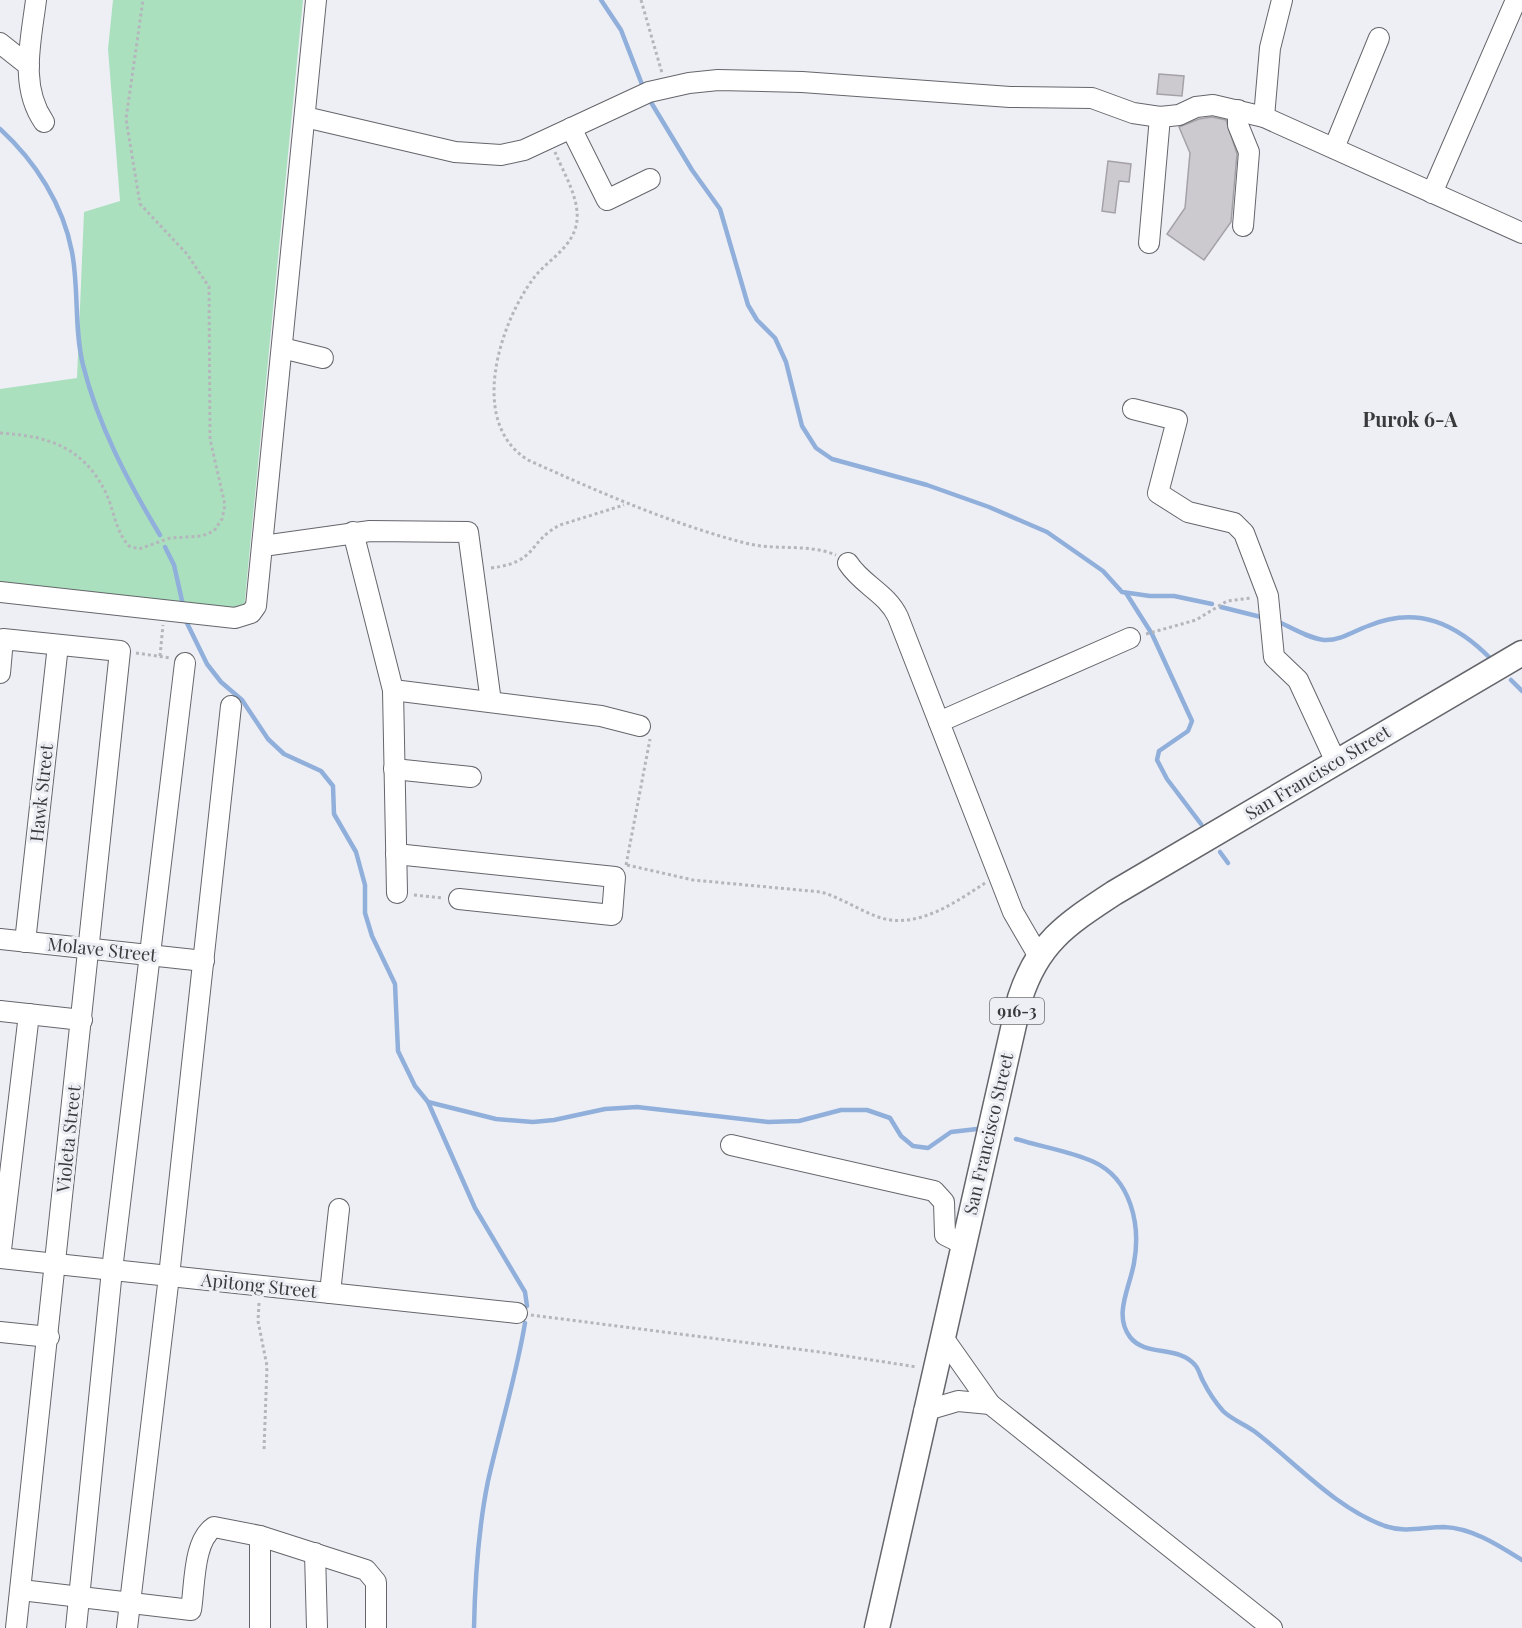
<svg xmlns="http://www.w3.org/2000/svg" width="1522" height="1628" font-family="'Playfair Display',serif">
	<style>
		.green { fill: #abe0bf }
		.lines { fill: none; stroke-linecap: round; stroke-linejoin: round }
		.stream { stroke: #91afdb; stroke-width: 4.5 }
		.building { fill: #ccc9cf; stroke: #a5a2a7; stroke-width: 1.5 }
		.minor-casing { stroke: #65666b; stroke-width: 22 }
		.major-casing { stroke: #65666b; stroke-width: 27 }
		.path { stroke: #b5b6bb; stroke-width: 3; stroke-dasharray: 3 3; stroke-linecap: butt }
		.minor { stroke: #fff; stroke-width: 20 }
		.major { stroke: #fff; stroke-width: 24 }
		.labels { text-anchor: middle; stroke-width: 6; stroke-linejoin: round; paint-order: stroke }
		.shield { fill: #eeeff5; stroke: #707074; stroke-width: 1.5 }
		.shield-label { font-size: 16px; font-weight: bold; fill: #3a3a3d }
		.street-label { font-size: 18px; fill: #3a3a3d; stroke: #eeeff5 }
		.neighbourhood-label { font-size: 20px; font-weight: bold; fill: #3a3a3d; stroke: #eeeff5 }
	</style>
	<rect width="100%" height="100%" fill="#eeeff5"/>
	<!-- green -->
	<polygon class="green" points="113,0 303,0 244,609 0,584 0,389 77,378 84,212 120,201 108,49"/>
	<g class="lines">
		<!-- stream -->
		<g class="stream">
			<polyline points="601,0 621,30 643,87"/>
			<polyline points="649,99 692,170 720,209 748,305 757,320 775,338 786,362 802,426 816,448 832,459 927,485 989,507 1047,532 1103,571 1122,592 1150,596 1174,596 1212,604"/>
			<path d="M0,129C35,161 63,204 72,252C79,289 74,329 83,365C98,425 128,482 160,535"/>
			<polyline points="165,547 174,565 183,605"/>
			<polyline points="1126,593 1152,634 1192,721 1188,731 1159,751 1157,760 1167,779 1201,824"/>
			<polyline points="1221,607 1265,618"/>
			<polyline points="185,619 207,664 221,682 242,700 268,739 284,754 321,771 333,786 334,814 356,852 365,885 365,913 372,936 395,984 398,1051 415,1086 428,1102 475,1208 525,1292 527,1306"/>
			<path d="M1277,621C1292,628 1308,638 1324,640C1340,641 1354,631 1368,626C1418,605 1457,624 1492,660"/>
			<polyline points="1511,680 1522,691"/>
			<polyline points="1220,852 1228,863"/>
			<polyline points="428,1102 496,1119 533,1122 554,1120 605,1109 637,1107 768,1122 799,1121 841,1110 867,1110 890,1118 901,1136 913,1146 928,1148 951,1132 977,1129"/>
			<path d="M1016,1139C1041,1147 1070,1151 1094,1162C1131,1179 1141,1225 1134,1263C1130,1287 1113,1315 1130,1337C1145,1357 1179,1345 1195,1365C1199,1369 1200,1376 1203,1381C1208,1391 1216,1403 1223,1411C1231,1419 1244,1424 1254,1431C1295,1462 1335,1508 1385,1526C1406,1533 1423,1527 1444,1527C1472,1528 1498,1545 1522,1560"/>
			<path d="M474,1628C475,1578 478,1530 488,1481C500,1428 516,1377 525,1323"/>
		</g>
	</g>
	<!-- building -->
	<g class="building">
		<polygon points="1159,74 1184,76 1182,96 1157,94"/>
		<polygon points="1212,117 1226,120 1237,154 1231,222 1204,260 1167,234 1185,208 1190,153 1179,127 1199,119"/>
		<polygon points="1108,161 1131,164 1129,182 1119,181 1115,213 1102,211"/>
	</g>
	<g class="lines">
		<defs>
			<g id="minor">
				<path d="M36,0C31,41 19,86 44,122"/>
				<polyline points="0,43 29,66"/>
				<polyline points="1238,110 1238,125 1249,152 1243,226"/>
				<polyline points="305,117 455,152 501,155 524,150 649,92 689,83 718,80 802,82 1010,97 1092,98 1133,113 1160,117 1179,115 1196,107 1213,105 1264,117 1522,233"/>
				<polyline points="1264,117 1270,48 1282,0"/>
				<polyline points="571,128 607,200 650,179"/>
				<polyline points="1334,148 1379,38"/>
				<polyline points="1432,193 1516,0"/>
				<polyline points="1149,243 1160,117"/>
				<polyline points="282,348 323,358"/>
				<polyline points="1133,409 1177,420 1158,493 1188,512 1234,523 1244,533 1268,596 1274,657 1298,680 1336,762"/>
				<polyline points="353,532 393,690 397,893"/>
				<polyline points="263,546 370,531 468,532 491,702"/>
				<path d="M848,563C862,585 887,593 898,617L1013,912L1038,955"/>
				<polyline points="0,592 235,618 251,613 256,606 316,0"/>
				<polyline points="0,673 3,639 120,651 16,1628"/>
				<polyline points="393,690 601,716 640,726"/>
				<polyline points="939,722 1130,638"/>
				<polyline points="394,769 471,777"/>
				<polyline points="396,854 615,877 612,915 459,899"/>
				<polyline points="0,939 204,961"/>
				<polyline points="25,942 58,645"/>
				<polyline points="0,1011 82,1020"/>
				<polyline points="731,1145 934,1191 944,1202 945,1235 963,1244"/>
				<polyline points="0,1258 517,1313"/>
				<polyline points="0,1258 29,1014"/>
				<polyline points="330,1293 339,1209"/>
				<polyline points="0,1332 49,1337"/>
				<polyline points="942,1336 990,1404 1272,1628"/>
				<polyline points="924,1411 958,1401 990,1404"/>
				<polyline points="315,1553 317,1628"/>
				<path d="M21,1590L191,1610C195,1585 193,1541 214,1527L260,1536L366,1570L376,1582V1628"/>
				<polyline points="76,1628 112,1270 185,663"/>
				<polyline points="127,1628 169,1276 231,706"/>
				<polyline points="260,1628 260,1536"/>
			</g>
			<path id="major" d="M877,1628L1020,998C1038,942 1067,924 1114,893L1522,653"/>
		</defs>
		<!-- minor casing -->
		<use href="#minor" class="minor-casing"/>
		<!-- major casing -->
		<use href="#major" class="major-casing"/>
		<!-- path -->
		<g class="path">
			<polyline points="641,0 662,73"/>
			<path d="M555,152C564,174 582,202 576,226C570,250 546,261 533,279C499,325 468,423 528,460C599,492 669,523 745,543C775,551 807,543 836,555"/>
			<path d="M0,433C47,436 82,446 105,491C114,509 115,531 129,546L139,549L170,538L202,536L214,531L222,519L225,505L210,439L209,287L187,254L140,204L126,119L143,0"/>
			<path d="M491,568C539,562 527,542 560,525L624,505"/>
			<polyline points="1146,634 1196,620 1227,601 1251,598"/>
			<polyline points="136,653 171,658"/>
			<polyline points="160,656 163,625"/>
			<polyline points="626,865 650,739"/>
			<path d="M627,865L693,880L821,892C842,898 860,911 881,918C918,929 956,902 985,883"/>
			<polyline points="414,895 443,898"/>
			<polyline points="259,1303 258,1321 267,1366 264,1450"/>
			<polyline points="531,1315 820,1352 917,1367"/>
		</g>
		<!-- minor -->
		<use href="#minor" class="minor"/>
		<!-- major -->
		<use href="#major" class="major"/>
	</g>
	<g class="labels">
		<!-- shield labels -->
		<rect class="shield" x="990" y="998" width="54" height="26" rx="4.5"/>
		<g class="shield-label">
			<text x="1017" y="1017">916-3</text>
		</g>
		<!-- street labels -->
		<g class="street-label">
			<text transform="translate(1318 773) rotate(-31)" y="6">San Francisco Street</text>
			<text transform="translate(42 793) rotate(-84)" y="6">Hawk Street</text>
			<text transform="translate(102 950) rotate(6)" y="6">Molave Street</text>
			<text transform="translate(989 1134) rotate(-77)" y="6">San Francisco Street</text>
			<text transform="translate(69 1139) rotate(-84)" y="6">Violeta Street</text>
			<text transform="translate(259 1286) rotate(6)" y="6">Apitong Street</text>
		</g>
		<!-- neighbourhood labels -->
		<g class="neighbourhood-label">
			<text x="1410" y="427">Purok 6-A</text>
		</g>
	</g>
</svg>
